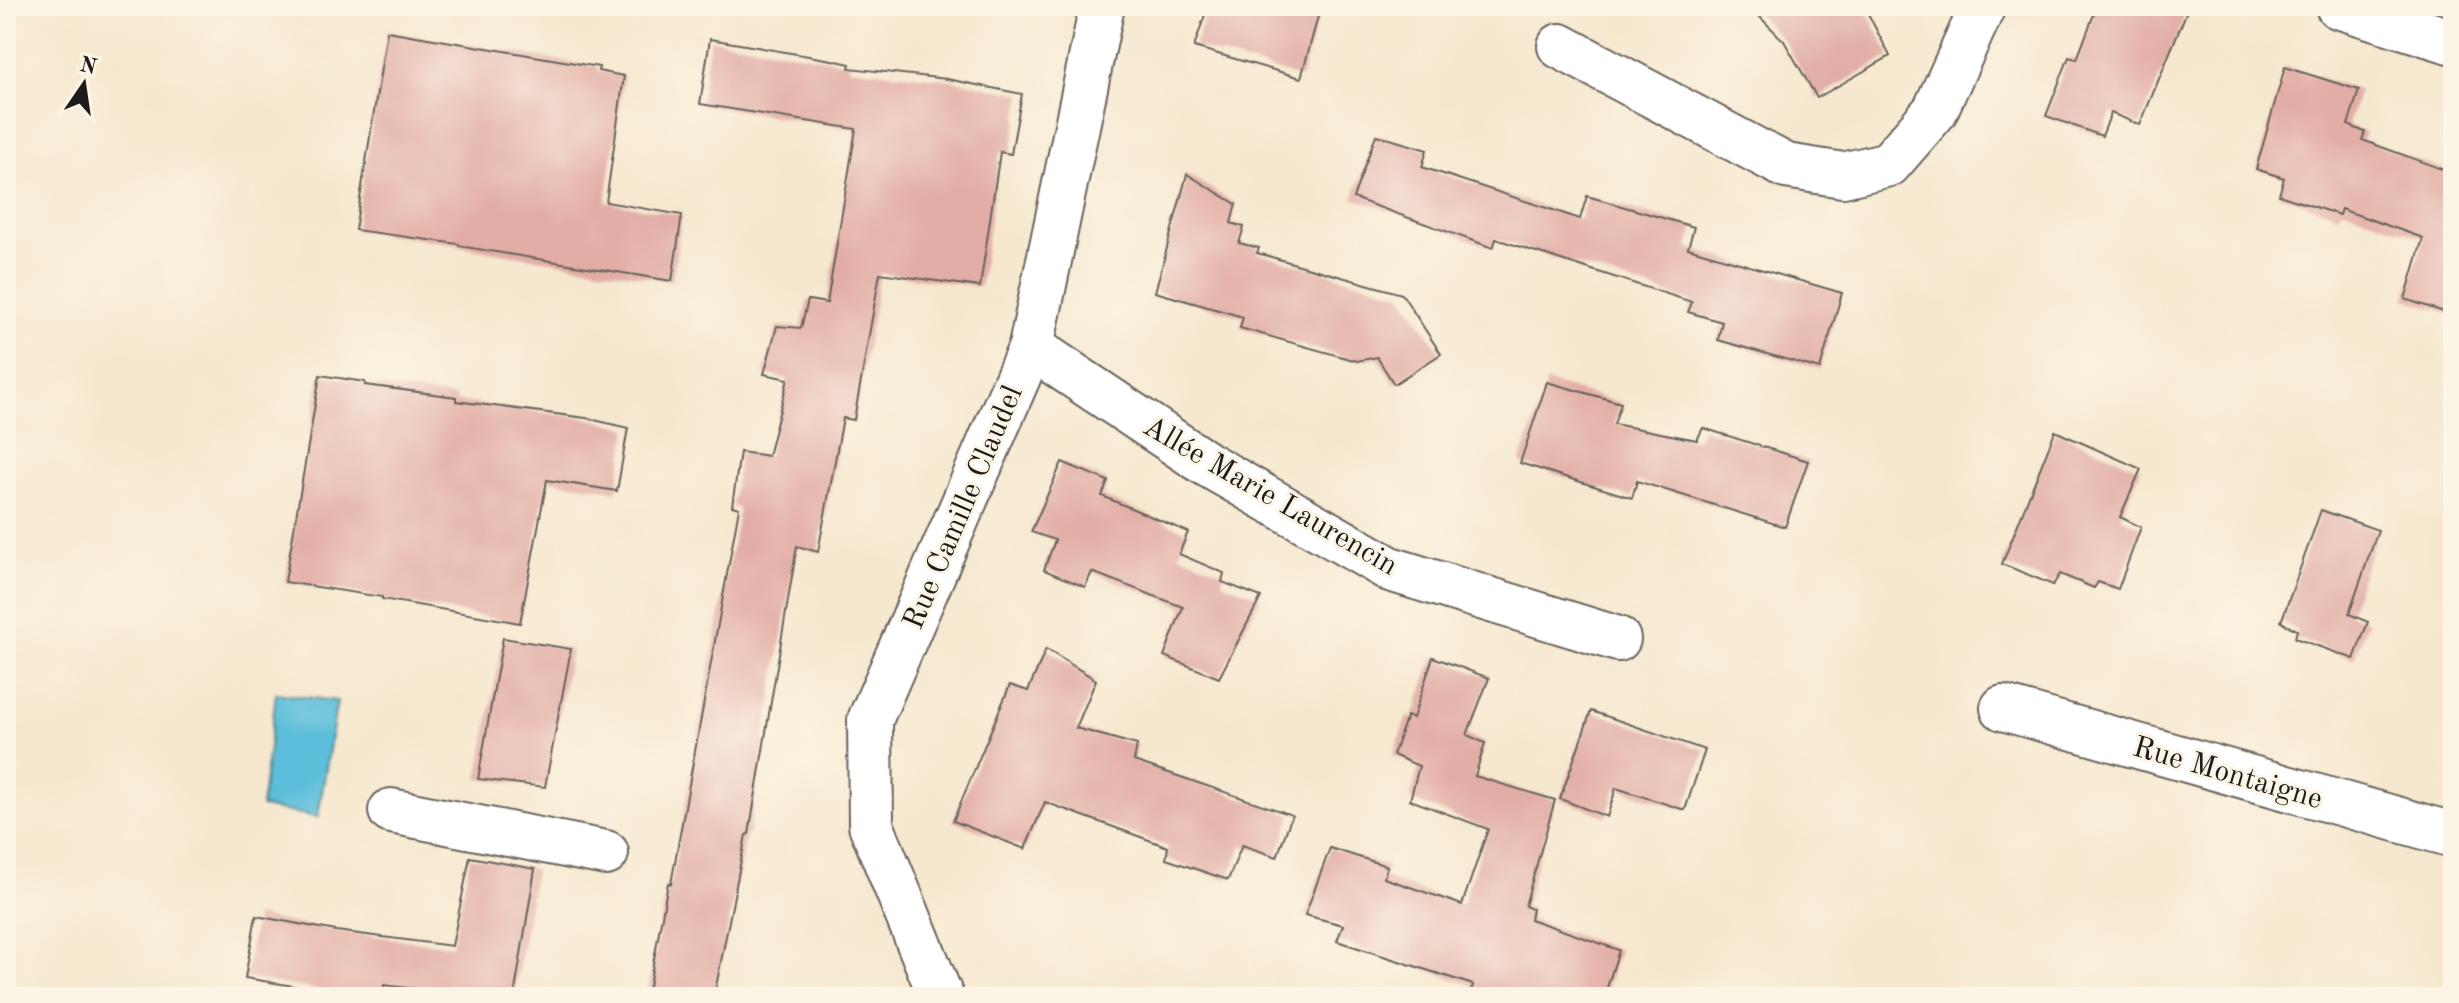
<svg xmlns="http://www.w3.org/2000/svg" width="2459" height="1003" font-family="'Old Standard TT',serif">
	<style>
		.water { fill: #5cbeda; stroke: #3c6d7b; stroke-width: 2 }
		.building { fill: #e2ada6 }
		.lines { fill: none; stroke-linecap: round; stroke-linejoin: round }
		.minor-casing { stroke: #68635b; stroke-width: 48 }
		.minor { stroke: #fff; stroke-width: 44 }
		.labels { text-anchor: middle; stroke-width: 6; stroke-linejoin: round; paint-order: stroke }
		.street-label { font-size: 30px; fill: #1c1c1c; stroke: #fcf5e5 }
	</style>
	<rect width="100%" height="100%" fill="#fcf5e5"/>
	<filter id="ink" filterUnits="userSpaceOnUse"><feTurbulence type="fractalNoise" baseFrequency=".0125" numOctaves="2"/><feDisplacementMap in="SourceGraphic" scale="16" xChannelSelector="R" yChannelSelector="G"/><feConvolveMatrix kernelMatrix="1 2 1 2 8 2 1 2 1" color-interpolation-filters="sRGB"/></filter>
	<filter id="wash" filterUnits="userSpaceOnUse"><feTurbulence type="fractalNoise" baseFrequency=".006" numOctaves="4" result="noise"/><feDisplacementMap in="SourceGraphic" scale="32" xChannelSelector="R" yChannelSelector="G"/><feGaussianBlur stdDeviation="1.8" result="paint"/><feColorMatrix in="noise" values="0 0 0 0 0 0 0 0 0 0 0 0 0 0 0 0 0 1.4 0 .05"/><feComposite in="paint" operator="in"/></filter>
	<g filter="url(#wash)">
		<rect width="100%" height="100%" fill="#f6e8cf"/>
		<!-- water -->
		<polygon class="water" points="276,693 337,701 318,817 261,807"/>
		<g id="blocks">
			<!-- building -->
			<g class="building">
				<polygon points="1208,6 1321,6 1301,78 1194,47"/>
				<polygon points="1749,6 1864,6 1890,56 1817,98 1784,41"/>
				<polygon points="2097,6 2189,6 2140,125 2111,113 2102,136 2046,116 2069,57 2077,59"/>
				<polygon points="387,31 599,67 598,71 624,76 606,202 682,215 672,281 459,246 459,244 355,230"/>
				<polygon points="710,39 832,60 850,64 849,68 947,79 1022,94 1011,154 1000,152 980,287 880,273 854,420 843,418 818,552 797,546 749,834 746,835 714,997 647,997 668,883 671,884 739,508 732,506 740,452 768,456 788,379 764,374 777,326 801,328 808,300 827,303 856,129 700,104"/>
				<polygon points="2285,67 2359,90 2348,125 2365,132 2362,140 2453,173 2453,315 2405,299 2423,238 2341,209 2339,215 2279,195 2284,178 2256,169"/>
				<polygon points="1376,135 1427,150 1422,167 1580,219 1587,196 1694,227 1688,248 1842,293 1820,369 1718,340 1722,322 1688,312 1692,302 1496,239 1493,248 1353,198"/>
				<polygon points="1187,174 1236,204 1231,223 1244,227 1239,243 1259,248 1257,253 1402,294 1441,354 1394,384 1377,357 1357,361 1240,328 1243,317 1155,292"/>
				<polygon points="320,375 365,382 365,385 456,397 456,401 586,418 628,428 617,491 547,480 520,623 382,599 382,597 285,582"/>
				<polygon points="1547,382 1621,403 1614,424 1697,440 1703,428 1808,461 1785,527 1637,481 1632,498 1520,463"/>
				<polygon points="2055,431 2141,469 2120,517 2141,527 2118,589 2098,582 2094,588 2060,574 2053,585 2002,564"/>
				<polygon points="1062,462 1108,481 1102,496 1188,532 1179,554 1224,573 1222,582 1261,597 1219,678 1164,656 1183,607 1092,572 1085,587 1044,570 1055,540 1031,532"/>
				<polygon points="2321,510 2378,530 2349,614 2368,622 2354,659 2295,638 2297,630 2281,622"/>
				<polygon points="503,638 571,649 545,787 478,779"/>
				<polygon points="1046,649 1096,680 1076,728 1137,745 1134,761 1292,815 1277,857 1242,845 1228,880 1166,859 1168,847 1045,802 1025,849 953,821 1010,685 1028,691"/>
				<polygon points="1433,657 1489,678 1467,735 1485,743 1475,776 1555,800 1525,906 1532,909 1530,919 1619,950 1604,997 1469,997 1473,985 1337,941 1343,925 1305,915 1330,848 1387,866 1384,878 1462,905 1488,829 1410,800 1419,766 1393,755 1407,716 1413,718"/>
				<polygon points="1591,711 1705,750 1685,810 1616,788 1607,817 1560,799"/>
				<polygon points="470,857 535,869 514,997 483,997 384,985 382,997 360,997 245,978 256,916 336,931 452,946"/>
			</g>
		</g>
	</g>
	<g filter="url(#ink)">
		<use href="#blocks" fill-opacity="0" stroke="#68635b" stroke-width="2"/>
		<g class="lines">
			<defs>
				<g id="minor">
					<polyline points="2338,6 2453,42"/>
					<polyline points="1560,46 1786,166 1843,175 1889,164 1935,111 1983,6"/>
					<polyline points="1031,347 1205,463 1390,569 1618,639"/>
					<polyline points="2003,708 2453,835"/>
					<polyline points="391,811 606,853"/>
					<polyline points="941,997 871,825 870,720 1031,347 1102,6"/>
				</g>
			</defs>
			<!-- minor casing -->
			<use href="#minor" class="minor-casing"/>
			<!-- minor -->
			<use href="#minor" class="minor"/>
		</g>
	</g>
	<g class="labels">
		<!-- street labels -->
		<g class="street-label">
			<text transform="translate(1271 495) rotate(30)" y="10">Allée Marie Laurencin</text>
			<text transform="translate(962 507) rotate(-67)" y="10">Rue Camille Claudel</text>
			<text transform="translate(2228 772) rotate(16)" y="10">Rue Montaigne</text>
		</g>
	</g>
	<!-- margin -->
	<rect width="2459" height="1003" fill="none" stroke="#fcf5e5" stroke-width="32"/>
	<!-- north arrow -->
	<g transform="translate(84 84) rotate(13)" stroke="#fcf5e5" stroke-width="6" paint-order="stroke">
	<path d="M0-6L14 30L0 20L-14 30Z" fill="#1c1c1c"/>
	<text y="-12" font-size="22" font-weight="bold" text-anchor="middle" fill="#1c1c1c">N</text>
	</g>
</svg>
